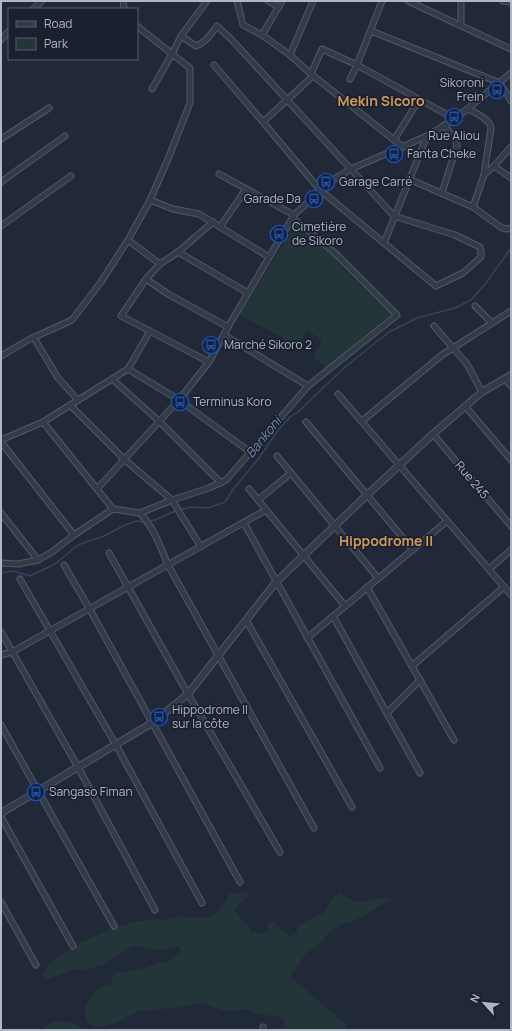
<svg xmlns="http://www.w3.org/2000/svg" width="512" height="1031" font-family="Manrope,sans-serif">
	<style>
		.green { fill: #233539 }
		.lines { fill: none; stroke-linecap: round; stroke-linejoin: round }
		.stream { stroke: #35435f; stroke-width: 1.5 }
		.minor-casing { stroke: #525966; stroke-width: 7 }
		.tertiary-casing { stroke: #525966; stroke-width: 8 }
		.minor { stroke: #343b48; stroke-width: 5 }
		.tertiary { stroke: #343b48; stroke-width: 6 }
		.labels { text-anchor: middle; stroke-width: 3.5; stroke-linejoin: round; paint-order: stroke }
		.poi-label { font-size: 12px; fill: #afb6c5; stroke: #1a202d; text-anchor: start }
		.street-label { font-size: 12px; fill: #afb6c5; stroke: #1a202d }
		.water-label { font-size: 13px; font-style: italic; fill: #778aad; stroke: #1a202d }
		.quarter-label { font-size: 14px; font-weight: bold; fill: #d1985d; stroke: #1a202d }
	</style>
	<rect width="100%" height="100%" fill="#212938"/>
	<!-- green -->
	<g class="green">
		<polygon points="295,226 333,256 343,269 391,314 327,368 313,357 322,340 306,330 298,349 282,342 284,338 239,315"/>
		<path d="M245,892L251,895C244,897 239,904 235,910C238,919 247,922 251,932C256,934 266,934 270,930L267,926L269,922L272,921L290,937L297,933L298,925L325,912L331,900L339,893L356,902L379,898L392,899L354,921L342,924L328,933L321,943L306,953L290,977L346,1024V1030H283L285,1028L284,1021L279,1017L258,1014L244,1009L233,1012L222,1010L202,1003L149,1011L140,1010L118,1022L106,1026L96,1027L89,1024L85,1015L86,1004L99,988L111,985L114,973C130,972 145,969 160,962L164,964L182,952L179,946C161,951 152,950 134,945L101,966L84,969H76L48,979L42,975L53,960L82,942L113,928L131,923L156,919L161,921L182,916L200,918L210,917L220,910L230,894Z"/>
		<path d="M52,1022C62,1022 77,1019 81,1030H41Z"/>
	</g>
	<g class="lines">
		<!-- stream -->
		<g class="stream">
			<polyline points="149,521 155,520 175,511 191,507 208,508 225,502 232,491 259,458 278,430 290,417 299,411 345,367 389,332 417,318 455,308 471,300 486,283 511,248"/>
			<polyline points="1,573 13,571 30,576 55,564 78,545 104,536 123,526 136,521 146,522"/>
		</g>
		<defs>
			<g id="minor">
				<polyline points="123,1 124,9"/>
				<polyline points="237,1 243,25 262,35 290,55 311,74 403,147"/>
				<polyline points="268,1 279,7"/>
				<polyline points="408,1 511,49"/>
				<polyline points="503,1 511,2"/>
				<polyline points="33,9 42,1"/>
				<polyline points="461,25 461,1"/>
				<polyline points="137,26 172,54 152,89"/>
				<polyline points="371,31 500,83 511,101"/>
				<polyline points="262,35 282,1"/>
				<path d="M181,36L196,46C206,42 211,34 217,26L232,40L394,216L455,235L480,247L481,252V257L463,273L436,286L320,190L263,122L214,65"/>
				<polyline points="1,40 9,31"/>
				<polyline points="290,55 313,1"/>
				<polyline points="311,74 322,49 357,65 455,119"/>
				<polyline points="350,79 357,65 382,1"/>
				<path d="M468,109C476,113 490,119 491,128L484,175L473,207"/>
				<polyline points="263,122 313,76"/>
				<polyline points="1,139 49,108"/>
				<polyline points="394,140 419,100"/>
				<polyline points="494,166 511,147"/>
				<polyline points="219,174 294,215"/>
				<polyline points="484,175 494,166 511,178"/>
				<polyline points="409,179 473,207 502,228 507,229 511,228"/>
				<polyline points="1,182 65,136"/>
				<polyline points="442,193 457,145 455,139 444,125"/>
				<polyline points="150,200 173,209 199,214 269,257"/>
				<polyline points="1,226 71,176"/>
				<polyline points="220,227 246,189"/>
				<polyline points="128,240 160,264"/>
				<polyline points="384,243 427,136"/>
				<polyline points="178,252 248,293"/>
				<polyline points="146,279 168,294 228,327"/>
				<polyline points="475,306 492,323"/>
				<polyline points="224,335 308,386"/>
				<polyline points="34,338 58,378 78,400"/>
				<polyline points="1,356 30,339 72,320 101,282 128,240 150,200 168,159 190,103 190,68 172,54 181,36 207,1"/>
				<polyline points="209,362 121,316 146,279 160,264 178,252 213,222"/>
				<polyline points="128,369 179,400 250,452"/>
				<polyline points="112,379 160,422 221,483"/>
				<polyline points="505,379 511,386"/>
				<polyline points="482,392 467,364 453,348 511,311"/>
				<polyline points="338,394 511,595"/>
				<polyline points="70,405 125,460 172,500 201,547"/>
				<polyline points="465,406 511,460"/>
				<polyline points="362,421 442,355 453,348 434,326"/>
				<polyline points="43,422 113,509"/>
				<polyline points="306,422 413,550"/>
				<polyline points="433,434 511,526"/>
				<polyline points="1,440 43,422 128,369 150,331"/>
				<polyline points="1,442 74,535"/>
				<polyline points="277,456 378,578"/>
				<polyline points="97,489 179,400 209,362 228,327 294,215 331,181 351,169 427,136 455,119 511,73"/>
				<polyline points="249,489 345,606"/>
				<polyline points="258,500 291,473"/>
				<polyline points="1,513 38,560"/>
				<path d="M140,513C154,528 160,546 168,565L314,828"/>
				<polyline points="244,523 380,768"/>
				<polyline points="109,553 188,694 280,852"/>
				<polyline points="1,563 18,564 38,560 52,552 74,535 113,509 140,513 172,500 209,488 226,480 308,386 397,315 336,254 293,218"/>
				<polyline points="64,565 89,608 240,882"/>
				<polyline points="489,569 511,550"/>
				<polyline points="20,579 116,745 202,903"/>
				<polyline points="367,587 454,740"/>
				<polyline points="333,616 420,773"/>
				<polyline points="246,620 352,807"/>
				<polyline points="1,632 78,767 155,910"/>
				<polyline points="307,638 447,521"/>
				<polyline points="1,655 12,652 266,510"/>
				<polyline points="412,666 504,587"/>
				<polyline points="387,713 420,680"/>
				<polyline points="1,725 114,926"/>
				<polyline points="1,817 73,946"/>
				<polyline points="1,902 36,965"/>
				<polyline points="263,1027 263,1030"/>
			</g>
			<polyline id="tertiary" points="1,813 152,723 188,694 276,582 367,495 433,434 482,392 511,375"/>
		</defs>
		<!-- minor casing -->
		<use href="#minor" class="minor-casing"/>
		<!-- tertiary casing -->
		<use href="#tertiary" class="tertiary-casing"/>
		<!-- minor -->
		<use href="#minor" class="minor"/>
		<!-- tertiary -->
		<use href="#tertiary" class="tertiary"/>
	</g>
	<!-- icons -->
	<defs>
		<symbol id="bus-ring" viewBox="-11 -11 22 22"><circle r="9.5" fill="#1a202d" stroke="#1a4fb4" stroke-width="1.5"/><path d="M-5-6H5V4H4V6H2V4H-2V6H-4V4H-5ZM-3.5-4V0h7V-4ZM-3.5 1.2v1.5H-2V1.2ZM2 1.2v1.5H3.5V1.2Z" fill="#1a4fb4"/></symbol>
	</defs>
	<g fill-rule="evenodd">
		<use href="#bus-ring" x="487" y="80" width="20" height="20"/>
		<use href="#bus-ring" x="444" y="107" width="20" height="20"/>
		<use href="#bus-ring" x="384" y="144" width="20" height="20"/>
		<use href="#bus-ring" x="316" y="172" width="20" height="20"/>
		<use href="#bus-ring" x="304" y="189" width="20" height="20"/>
		<use href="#bus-ring" x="269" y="224" width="20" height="20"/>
		<use href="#bus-ring" x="201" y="335" width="20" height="20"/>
		<use href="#bus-ring" x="170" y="392" width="20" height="20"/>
		<use href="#bus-ring" x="149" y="707" width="20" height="20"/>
		<use href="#bus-ring" x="26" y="782" width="20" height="20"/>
	</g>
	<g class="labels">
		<!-- poi labels -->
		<g class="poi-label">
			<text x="484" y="87" text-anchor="end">Sikoroni<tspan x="484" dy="14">Frein</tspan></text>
			<text x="454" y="140" text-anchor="middle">Rue Aliou</text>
			<text x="407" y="158">Fanta Cheke</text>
			<text x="339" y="186">Garage Carré</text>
			<text x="301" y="203" text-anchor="end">Garade Da</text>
			<text x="292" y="231">Cimetière<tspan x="292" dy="14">de Sikoro</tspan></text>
			<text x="224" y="349">Marché Sikoro 2</text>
			<text x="193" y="406">Terminus Koro</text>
			<text x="172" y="714">Hippodrome II<tspan x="172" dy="14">sur la côte</tspan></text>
			<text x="49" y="796">Sangaso Fiman</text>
		</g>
		<!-- street labels -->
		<g class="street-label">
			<text transform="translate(472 480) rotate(50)" y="4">Rue 245</text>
		</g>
		<!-- water labels -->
		<g class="water-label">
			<text transform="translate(263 437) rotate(-51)" y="5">Bankoni</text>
		</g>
		<!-- quarter labels -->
		<g class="quarter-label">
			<text x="381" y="106">Mekin Sicoro</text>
			<text x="386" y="546">Hippodrome II</text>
		</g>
	</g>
	<!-- border -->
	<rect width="512" height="1031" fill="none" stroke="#afb6c5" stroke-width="4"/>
	<!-- legend -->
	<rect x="8" y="8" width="130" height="52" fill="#1a202d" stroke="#565c6a"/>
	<rect x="16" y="21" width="20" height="6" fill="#343b48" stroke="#565c6a"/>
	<text x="44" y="28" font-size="12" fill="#afb6c5">Road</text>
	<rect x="16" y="38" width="20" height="12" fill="#233539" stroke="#565c6a"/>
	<text x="44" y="48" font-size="12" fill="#afb6c5">Park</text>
	<!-- north arrow -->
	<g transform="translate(484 1003) rotate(297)" stroke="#1a202d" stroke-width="3" paint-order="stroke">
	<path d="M0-3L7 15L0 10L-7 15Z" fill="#afb6c5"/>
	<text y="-6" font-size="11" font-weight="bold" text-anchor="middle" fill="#afb6c5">N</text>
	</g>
</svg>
